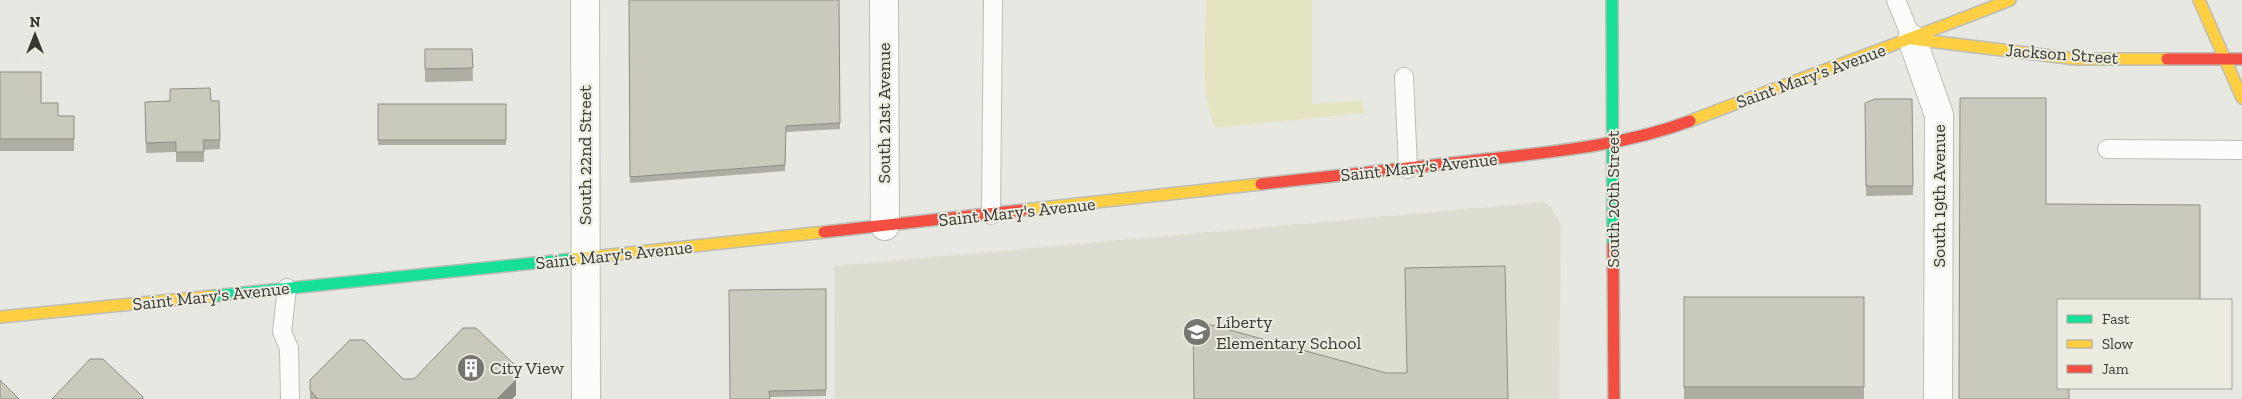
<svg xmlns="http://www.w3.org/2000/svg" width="2242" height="399" font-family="'Zilla Slab',serif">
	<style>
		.built { fill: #ddddd0 }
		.green { fill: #e5e4c2 }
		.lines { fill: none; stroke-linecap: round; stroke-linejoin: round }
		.lane-casing { stroke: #bdbdb8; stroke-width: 20 }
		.street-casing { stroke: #bdbdb8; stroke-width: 30 }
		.fast-casing { stroke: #bdbdb8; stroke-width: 14 }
		.slow-casing { stroke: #bdbdb8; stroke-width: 14 }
		.jam-casing { stroke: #bdbdb8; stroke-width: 14 }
		.lane { stroke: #fcfcfb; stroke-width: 18 }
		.street { stroke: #fcfcfb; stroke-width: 28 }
		.fast { stroke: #16e098; stroke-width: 11 }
		.slow { stroke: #ffcf43; stroke-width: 11 }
		.jam { stroke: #f24e42; stroke-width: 11 }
		.wall { fill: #aeaea2 }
		.shaded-wall { fill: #8d8d84 }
		.building { fill: #cacabc; stroke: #8d8d84 }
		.labels { text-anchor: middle; stroke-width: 4; stroke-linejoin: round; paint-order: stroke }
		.street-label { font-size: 18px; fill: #383833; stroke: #ebebdf }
		.poi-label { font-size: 18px; fill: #383833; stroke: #ebebdf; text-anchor: start }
	</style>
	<rect width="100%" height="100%" fill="#e8e8e2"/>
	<!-- built -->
	<polygon class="built" points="1544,202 1551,207 1561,225 1559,399 835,399 834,266"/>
	<!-- green -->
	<path class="green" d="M1206,0H1312V104L1360,100L1365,109L1363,113L1216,128C1198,94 1206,39 1206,0Z"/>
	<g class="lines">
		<defs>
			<g id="lane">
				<polyline points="1896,0 1912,39"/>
				<polyline points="1404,77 1408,169"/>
				<polyline points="2107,149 2242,150"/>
				<polyline points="991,215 993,0"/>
				<polyline points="287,288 282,332 289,348 290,399"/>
			</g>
			<g id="street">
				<polyline points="585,0 586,399"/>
				<polyline points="884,0 885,226"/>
				<polyline points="1912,39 1939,115 1938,399"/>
			</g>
			<g id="fast">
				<polyline points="1612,0 1613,246"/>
				<polyline points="213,296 573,259"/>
			</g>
			<g id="slow">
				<polyline points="2199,0 2242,98"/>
				<polyline points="1912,39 2076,59 2167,59"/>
				<path d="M1690,121C1796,80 1904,42 2010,0"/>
				<polyline points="1023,210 1261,184"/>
				<polyline points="573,259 824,232"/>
				<polyline points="0,317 213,296"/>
			</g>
			<g id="jam">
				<polyline points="2167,59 2242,59"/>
				<path d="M1261,184C1334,176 1407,168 1480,160C1551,152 1623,146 1690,121"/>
				<polyline points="824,232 1023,210"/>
				<polyline points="1613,246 1614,399"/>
			</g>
		</defs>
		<!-- lane casing -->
		<use href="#lane" class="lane-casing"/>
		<!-- street casing -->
		<use href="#street" class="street-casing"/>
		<!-- fast casing -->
		<use href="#fast" class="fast-casing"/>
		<!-- slow casing -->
		<use href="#slow" class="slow-casing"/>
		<!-- jam casing -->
		<use href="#jam" class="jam-casing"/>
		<!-- lane -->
		<use href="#lane" class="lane"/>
		<!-- street -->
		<use href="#street" class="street"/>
		<!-- fast -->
		<use href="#fast" class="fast"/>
		<!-- slow -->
		<use href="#slow" class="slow"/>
		<!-- jam -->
		<use href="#jam" class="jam"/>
	</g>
	<!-- wall -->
	<g class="wall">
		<polygon points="629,0 839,0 840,129 786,132 785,171 630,183"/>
		<polygon points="425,49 472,49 473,81 425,82"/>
		<polygon points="0,72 58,116 74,116 74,151 0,151"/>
		<polygon points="1912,99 1913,195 1866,196 1865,103"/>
		<polygon points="211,101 220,140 220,149 204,150 204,162 176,162 176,152 146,153 145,102"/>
		<rect x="378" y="104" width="128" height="41"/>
		<polygon points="826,289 826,396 770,397 730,399"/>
		<rect x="1684" y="297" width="180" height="102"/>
		<polygon points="310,380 516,395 512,399 310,399"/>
	</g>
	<!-- shaded-wall -->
	<polygon class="shaded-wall" points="516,380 516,395 512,399 497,399"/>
	<!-- building -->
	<g class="building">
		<polygon points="629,0 839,0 840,123 786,126 785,165 630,177"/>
		<polygon points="425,49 472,49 473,68 425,69"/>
		<polygon points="0,72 41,72 41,103 58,103 58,116 74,116 74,139 0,139"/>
		<polygon points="210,88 211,101 219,101 220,140 203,140 204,152 176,152 176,142 146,143 145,102 170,101 170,89"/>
		<polygon points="1960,98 2046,98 2046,204 2200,205 2200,300 2058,300 2058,388 2069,388 2069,399 1959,399"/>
		<polygon points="1875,99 1912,99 1913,186 1866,186 1865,103"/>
		<rect x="378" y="104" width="128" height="36"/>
		<polygon points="1505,266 1508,399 1194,399 1193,320 1386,373 1407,373 1405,268"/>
		<polygon points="826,289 826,390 769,391 770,399 730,399 729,290"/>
		<rect x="1684" y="297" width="180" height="90"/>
		<polygon points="463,328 476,328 515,365 516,380 497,399 318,399 310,390 310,380 350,340 364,340 403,379 414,379"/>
		<polygon points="90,359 103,359 143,397 143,399 52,399"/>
		<polygon points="0,380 19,399 0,399"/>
	</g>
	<!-- icons -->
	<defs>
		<symbol id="school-disc" viewBox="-11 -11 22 22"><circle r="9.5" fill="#767670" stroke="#ebebdf"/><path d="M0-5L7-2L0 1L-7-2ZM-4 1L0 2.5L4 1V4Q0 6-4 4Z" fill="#fff"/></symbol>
		<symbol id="building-disc" viewBox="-11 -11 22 22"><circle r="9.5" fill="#767670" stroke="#ebebdf"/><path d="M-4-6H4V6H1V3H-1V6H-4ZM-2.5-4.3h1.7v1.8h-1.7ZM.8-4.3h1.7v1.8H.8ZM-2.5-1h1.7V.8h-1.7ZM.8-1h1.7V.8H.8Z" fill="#fff"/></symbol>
	</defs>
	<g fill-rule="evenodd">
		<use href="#school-disc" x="1181" y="316" width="32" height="32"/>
		<use href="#building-disc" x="455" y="352" width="32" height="32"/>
	</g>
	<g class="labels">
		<!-- street labels -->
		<g class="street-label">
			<text transform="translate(2062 54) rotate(4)" y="6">Jackson Street</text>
			<text transform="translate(1811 76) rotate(-20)" y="6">Saint Mary's Avenue</text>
			<text transform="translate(884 113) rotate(-90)" y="6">South 21st Avenue</text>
			<text transform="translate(585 155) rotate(-90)" y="6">South 22nd Street</text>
			<text transform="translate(1419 167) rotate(-6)" y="6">Saint Mary's Avenue</text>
			<text transform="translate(1939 196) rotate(-90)" y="6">South 19th Avenue</text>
			<text transform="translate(1613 199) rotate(-90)" y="6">South 20th Street</text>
			<text transform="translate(1017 212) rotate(-6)" y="6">Saint Mary's Avenue</text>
			<text transform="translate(614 255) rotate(-6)" y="6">Saint Mary's Avenue</text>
			<text transform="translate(211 296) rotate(-6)" y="6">Saint Mary's Avenue</text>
		</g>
		<!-- poi labels -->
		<g class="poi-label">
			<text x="1216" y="328">Liberty<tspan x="1216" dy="21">Elementary School</tspan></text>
			<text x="490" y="374">City View</text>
		</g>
	</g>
	<!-- legend -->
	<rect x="2057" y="299" width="175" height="90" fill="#ebebdf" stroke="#a3a39a"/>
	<rect x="2067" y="315" width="25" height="8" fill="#16e098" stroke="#a3a39a"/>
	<text x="2102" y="324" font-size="15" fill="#383833">Fast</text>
	<rect x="2067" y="340" width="25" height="8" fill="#ffcf43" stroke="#a3a39a"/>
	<text x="2102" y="349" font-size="15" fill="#383833">Slow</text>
	<rect x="2067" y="365" width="25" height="8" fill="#f24e42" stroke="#a3a39a"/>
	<text x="2102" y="374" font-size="15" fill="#383833">Jam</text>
	<!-- north arrow -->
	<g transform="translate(35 35)" stroke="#ebebdf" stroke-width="4" paint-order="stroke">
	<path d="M0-4L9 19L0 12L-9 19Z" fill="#383833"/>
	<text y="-8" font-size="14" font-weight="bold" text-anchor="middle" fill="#383833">N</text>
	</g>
</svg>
